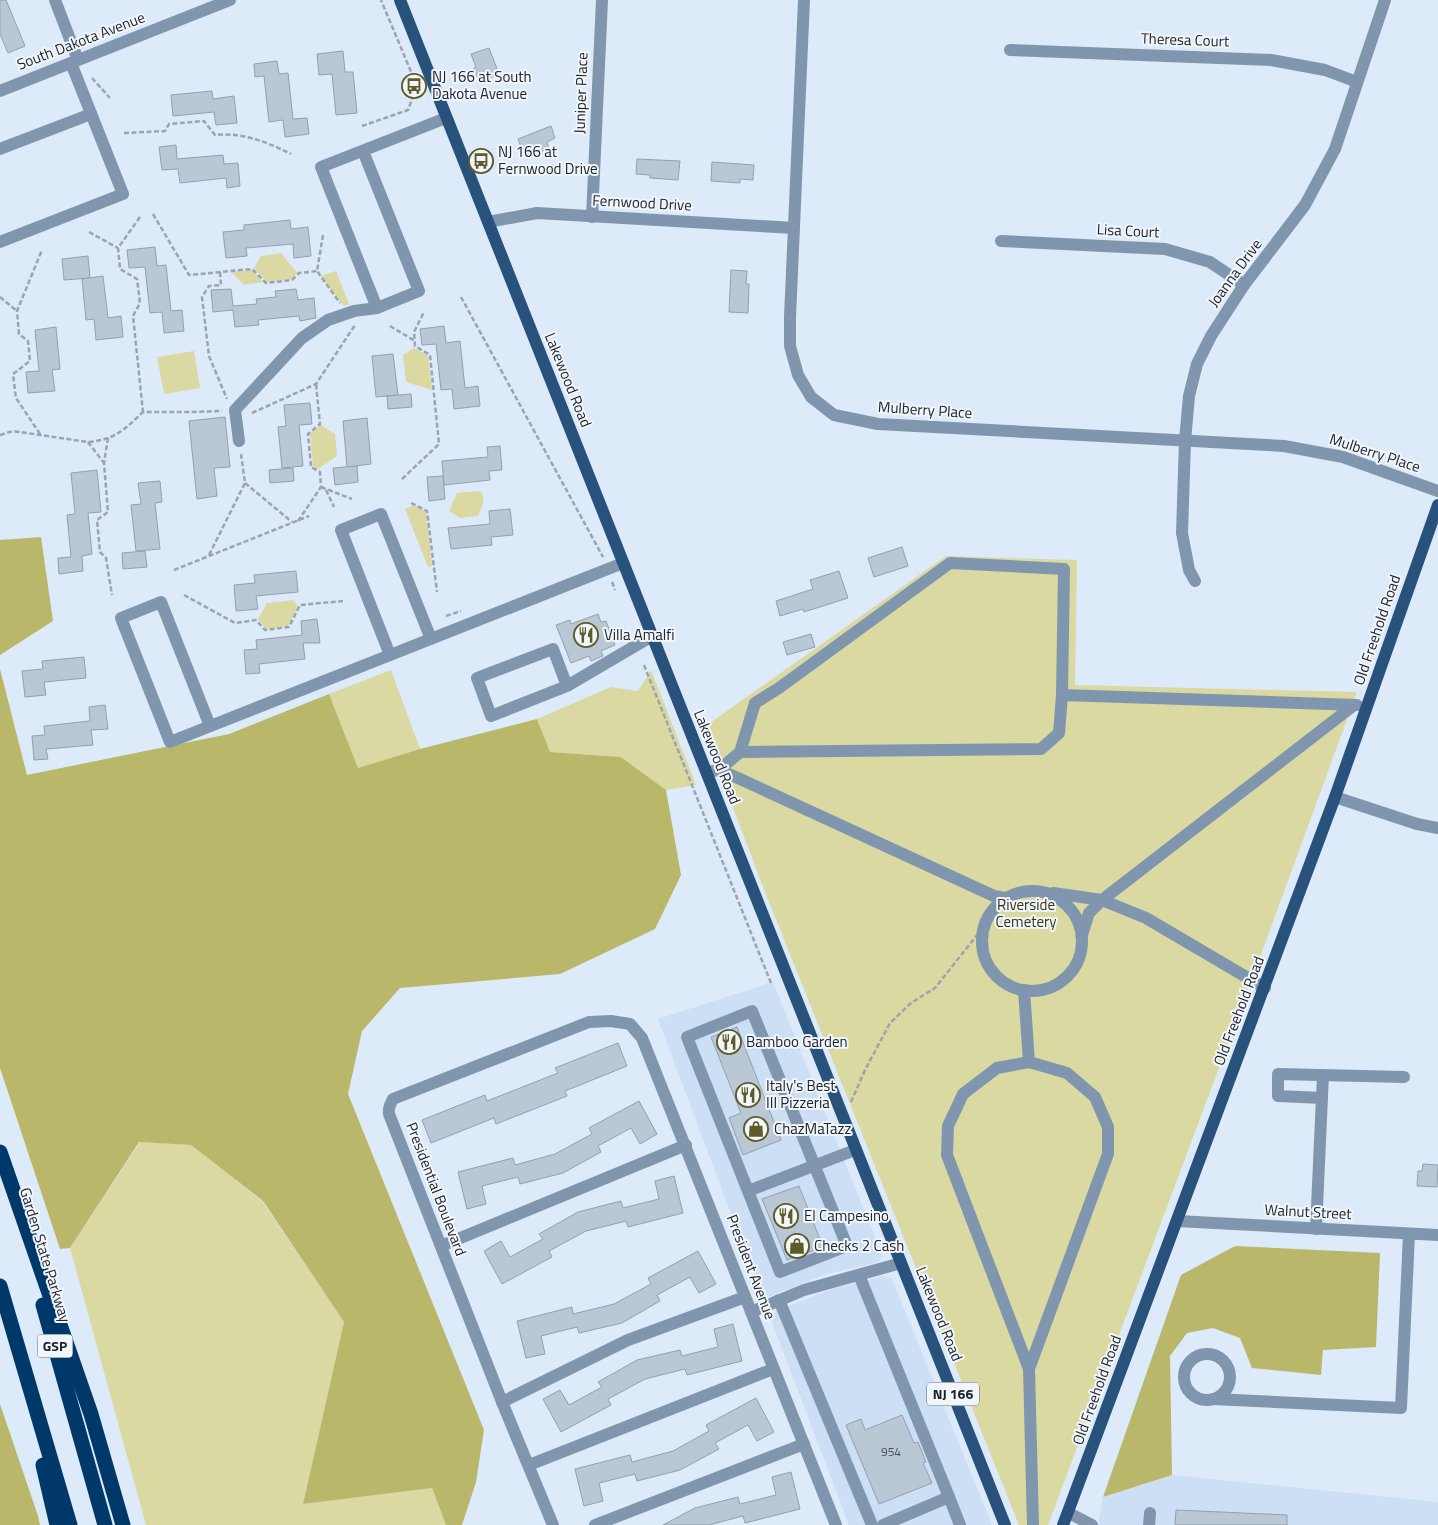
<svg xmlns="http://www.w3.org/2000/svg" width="1438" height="1525" font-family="'Titillium Web',sans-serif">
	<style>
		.built { fill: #ccdff4 }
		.green { fill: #dbd9a2 }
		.forest { fill: #b9b76a }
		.building { fill: #bac8d6; stroke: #93a0ae }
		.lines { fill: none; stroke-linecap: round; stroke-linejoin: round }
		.path { stroke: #9aa5b1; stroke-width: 2.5; stroke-dasharray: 5 2.5; stroke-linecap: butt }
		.minor { stroke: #8096af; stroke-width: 12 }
		.major { stroke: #28527c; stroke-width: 12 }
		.highway { stroke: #003969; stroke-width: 15 }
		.labels { text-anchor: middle; stroke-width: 4; stroke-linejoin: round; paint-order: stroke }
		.number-label { font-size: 12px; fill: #464e55 }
		.shield { fill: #f1f6fc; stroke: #5f6469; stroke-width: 1 }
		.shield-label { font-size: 14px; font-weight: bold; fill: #20252a }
		.street-label { font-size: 15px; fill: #20252a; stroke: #f1f6fc }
		.poi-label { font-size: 15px; fill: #20252a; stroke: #f1f6fc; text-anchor: start }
		.park-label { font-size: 15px; fill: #333210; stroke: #f1f6fc }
	</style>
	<rect width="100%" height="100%" fill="#dceaf9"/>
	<!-- built -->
	<g class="built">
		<polygon points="773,982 882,1255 879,1261 863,1266 826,1274 763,1299 658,1019"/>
		<polygon points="884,1276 892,1279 992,1525 849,1525 769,1314 829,1290"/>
		<polygon points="1172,1475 1438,1502 1438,1525 1098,1525 1103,1497"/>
	</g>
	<!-- green -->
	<g class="green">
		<polygon points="281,253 297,273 292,279 267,282 254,268 261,256"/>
		<polygon points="252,270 263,282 244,285 231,272"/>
		<polygon points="336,271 349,304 344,306 321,276"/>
		<polygon points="414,348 428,356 432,390 406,382 403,355"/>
		<polygon points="194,351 200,388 164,394 157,357"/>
		<polygon points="321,425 335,434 337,456 318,469 313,466 310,434"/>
		<path d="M480,491C487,498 481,508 478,516L460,518L449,511L457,493Z"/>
		<polygon points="414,505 426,511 432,566 428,567 405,509"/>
		<polygon points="946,556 1077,560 1075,685 1357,692 1247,993 1048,1525 1019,1525 763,887 703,728"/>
		<polygon points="294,600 298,607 288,626 266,629 258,619 267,603"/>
		<polygon points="391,670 420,749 358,768 329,694"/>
		<polygon points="651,670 696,785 666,790 621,757 550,752 537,719 611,687 638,691"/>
		<polygon points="140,1142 191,1145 262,1201 344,1322 303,1504 432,1488 446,1525 146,1525 70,1248"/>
	</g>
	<!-- forest -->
	<g class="forest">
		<polygon points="41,537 53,621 0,655 0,540"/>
		<polygon points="0,669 27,775 229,734 329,694 358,768 420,749 537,719 550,752 621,757 666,790 681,875 655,929 560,974 400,988 362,1031 348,1094 484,1430 476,1482 462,1525 446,1525 432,1488 303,1504 344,1322 263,1201 191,1145 139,1142 70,1248 60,1249 0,1068"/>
		<polygon points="1235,1246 1380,1253 1376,1347 1323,1350 1321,1375 1252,1368 1240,1338 1213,1328 1187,1333 1170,1356 1172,1475 1103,1497 1181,1275"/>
		<polygon points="0,1404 38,1516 40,1525 0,1525"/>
	</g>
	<!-- building -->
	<g class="building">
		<polygon points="0,0 6,0 25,46 8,53 0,34"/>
		<polygon points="489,48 499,74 479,82 474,68 476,67 471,54"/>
		<polygon points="343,51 345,72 353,72 357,113 336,115 332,74 319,75 317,54"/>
		<polygon points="277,61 279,74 288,73 293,119 307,118 309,134 285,137 283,120 269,122 264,76 255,77 254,64"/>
		<polygon points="212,91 213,99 234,96 237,123 216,125 214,112 173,116 171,95"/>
		<polygon points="551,126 555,138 547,142 549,149 525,157 518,139"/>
		<polygon points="176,145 177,159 223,155 224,164 238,163 240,186 227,188 226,178 180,183 178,169 162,170 159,147"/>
		<polygon points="637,159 680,161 678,180 650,178 650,175 636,174"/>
		<polygon points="712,162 754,165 753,180 740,179 740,183 711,181"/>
		<polygon points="290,220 291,229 308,227 311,256 294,258 293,244 246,248 247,256 226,258 223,232 244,230 244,225"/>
		<polygon points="155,247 157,266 166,265 171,311 182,310 184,331 164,333 162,312 150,313 145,267 129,268 127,250"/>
		<polygon points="88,256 90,278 64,280 62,259"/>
		<polygon points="731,270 747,271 746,284 749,284 748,313 729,312"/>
		<polygon points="103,276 108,318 121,316 123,337 96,340 94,319 86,320 82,279"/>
		<polygon points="231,289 233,306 257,304 256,299 276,297 275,291 296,289 298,300 314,298 316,318 300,321 299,316 258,320 259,325 235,327 233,310 213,312 211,290"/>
		<polygon points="444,326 446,343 460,341 465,388 478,386 480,406 454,409 452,389 441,390 436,344 422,345 420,329"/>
		<polygon points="56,327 60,369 52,370 55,391 28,393 26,372 39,371 35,330"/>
		<polygon points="393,354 398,395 376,397 372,356"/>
		<polygon points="411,394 412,407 388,409 387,396"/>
		<polygon points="310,403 312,424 299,425 303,466 282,468 278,427 286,426 284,405"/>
		<polygon points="225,417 230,467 214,468 217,496 197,499 189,421"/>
		<polygon points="367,418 371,464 347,467 343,421"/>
		<polygon points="500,446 502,470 489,471 490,480 444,485 442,461 488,457 487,447"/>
		<polygon points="357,466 358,482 335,485 333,468"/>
		<polygon points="293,468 294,481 270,483 269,470"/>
		<polygon points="97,470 101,512 88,513 92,554 82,556 83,571 59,574 58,558 71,557 67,515 75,514 71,473"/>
		<polygon points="443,476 445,499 429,501 427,477"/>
		<polygon points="160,481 162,502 155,503 160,549 136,551 131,505 141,504 138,483"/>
		<polygon points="510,509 513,535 491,537 492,545 451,549 448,528 490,524 489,511"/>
		<polygon points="902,547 908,566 874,577 868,558"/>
		<polygon points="145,551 147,567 123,569 122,553"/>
		<polygon points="296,571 298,592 256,596 258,609 236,611 234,585 255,583 254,575"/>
		<polygon points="839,571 848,598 804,612 803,609 780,616 776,601 813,589 810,580"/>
		<polygon points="598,614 601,622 606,621 615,645 601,651 603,656 591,661 589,656 571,663 556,625 570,620 571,624"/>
		<polygon points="317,619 320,643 303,643 305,659 259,664 260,673 246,674 244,650 257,649 256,640 302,635 301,621"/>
		<polygon points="811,634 815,647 787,655 783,642"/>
		<polygon points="84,657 86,678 44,682 46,695 25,697 22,671 43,669 42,661"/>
		<polygon points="105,705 108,729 91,730 93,745 46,749 48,759 34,760 32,736 45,735 44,726 90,721 89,707"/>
		<polygon points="737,1027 781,1140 743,1155 729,1118 741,1113 711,1037"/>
		<polygon points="618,1043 627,1066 565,1091 567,1096 496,1124 494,1118 431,1143 422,1120 485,1095 487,1101 558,1073 555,1068"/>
		<polygon points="639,1101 657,1134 640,1144 631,1128 598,1146 601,1152 563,1173 520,1184 518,1177 482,1186 486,1204 467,1209 458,1172 513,1158 515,1165 555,1154 592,1134 589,1128"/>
		<polygon points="1423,1164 1438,1165 1437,1187 1417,1186 1418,1171 1422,1171"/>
		<polygon points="674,1176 683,1213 628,1227 626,1221 586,1231 549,1251 552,1257 502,1284 484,1251 501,1241 510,1257 543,1239 539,1234 578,1212 621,1201 623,1208 659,1199 655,1181"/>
		<polygon points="799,1186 823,1247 787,1260 762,1199"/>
		<polygon points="698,1251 716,1284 699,1293 690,1277 657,1295 660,1301 622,1323 579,1333 577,1327 541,1336 545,1354 526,1358 517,1321 572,1307 573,1314 614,1304 651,1284 648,1278"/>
		<polygon points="733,1324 742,1361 687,1375 685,1369 645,1379 608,1399 611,1405 561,1432 543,1399 560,1390 569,1405 602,1387 598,1382 637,1360 680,1350 682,1356 718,1347 714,1329"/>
		<polygon points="756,1398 774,1432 757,1441 748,1425 715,1443 719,1449 680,1470 637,1481 635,1474 599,1483 603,1501 584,1506 575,1469 630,1455 632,1462 673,1451 709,1431 706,1425"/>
		<polygon points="902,1415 914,1443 918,1442 926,1462 923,1463 932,1483 879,1504 846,1425 861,1419 865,1430"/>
		<polygon points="791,1472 800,1509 745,1523 743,1516 709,1525 663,1525 695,1508 738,1497 740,1504 776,1495 772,1477"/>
		<polygon points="1176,1510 1287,1515 1287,1525 1175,1525"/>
	</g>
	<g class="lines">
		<!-- path -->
		<g class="path">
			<polyline points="92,78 110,98"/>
			<polyline points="362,126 408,110 417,86 381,0"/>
			<path d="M124,133L165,131L169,124L204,121L215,135C242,132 267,142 291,154"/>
			<polyline points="153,214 189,275 252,269 266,283 292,280 299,273 317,271"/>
			<polyline points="140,217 118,248 120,269 137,279 140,303 133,316 143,412"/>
			<polyline points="89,232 118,248"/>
			<polyline points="323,235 317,271 340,303"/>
			<polyline points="220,272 221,285 209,286 202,297 209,356 227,399"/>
			<polyline points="0,297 17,311"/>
			<polyline points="461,297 603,557"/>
			<polyline points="390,326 415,341"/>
			<polyline points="252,413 316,384 355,325"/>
			<polyline points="40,434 16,398 13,374 30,361 28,341 19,334 17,311 42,250"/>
			<path d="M0,435L13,431L88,442C115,440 125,429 143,412H190L222,411"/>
			<polyline points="108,438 104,463 108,512 97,520 100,552 106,558 112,595"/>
			<polyline points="88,442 104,463"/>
			<polyline points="402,479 439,444 430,355 415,346 414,332 424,312"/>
			<polyline points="245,483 292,522"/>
			<polyline points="321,487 352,499"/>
			<polyline points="326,490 334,507"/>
			<polyline points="411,503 427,511 437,592"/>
			<polyline points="298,521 321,487 320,472 311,467 308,434 320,424 316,384"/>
			<polyline points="209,555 245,483 241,454"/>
			<polyline points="174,570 309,516"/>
			<polyline points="612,582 615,590"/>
			<polyline points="184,595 235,623 256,620 265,630 289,627 300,605 343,601"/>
			<polyline points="446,616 461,611"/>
			<polyline points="644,665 771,983"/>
			<polyline points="851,1102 865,1070 890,1023 911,1003 935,988 985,925"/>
		</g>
		<!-- minor -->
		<g class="minor">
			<polyline points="55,0 78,60"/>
			<polyline points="804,0 790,317 790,346 798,375 811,397 834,415 878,424 1284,446 1343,457 1438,491"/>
			<polyline points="1010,50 1271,60 1325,70 1357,82"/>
			<polyline points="0,91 230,0"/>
			<polyline points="0,149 91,114"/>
			<polyline points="363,151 419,291 377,308 321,167 446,118"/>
			<polyline points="592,217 602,0"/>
			<polyline points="488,222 537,213 794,228"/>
			<polyline points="1001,241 1165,249 1210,262 1244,285"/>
			<polyline points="0,242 123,194 71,63"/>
			<polyline points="239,441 235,410 302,338 328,320 354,311 377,308"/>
			<polyline points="1195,581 1189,570 1182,533 1185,441 1189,396 1197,364 1211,336 1244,285 1305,205 1335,149 1385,0"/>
			<polyline points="390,655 341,530 381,514 431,639"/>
			<polyline points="567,686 553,649 477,678 491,716 567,686 652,636"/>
			<polyline points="1062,695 1357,705"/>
			<path d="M210,726L161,602L121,618L170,742C321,682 472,623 623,563"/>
			<polyline points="719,770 740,752 755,703 779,688 950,563 1064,569 1062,695 1059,733 1041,749 740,752"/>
			<polyline points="713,771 719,770 738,778 994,896 1006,898"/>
			<polyline points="1335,797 1417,824 1438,828"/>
			<circle cx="1032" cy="941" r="50"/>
			<polyline points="1053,893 1102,900 1146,918 1265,988"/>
			<polyline points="1082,935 1089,913 1102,900 1354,705"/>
			<polyline points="1024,990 1029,1062"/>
			<polyline points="1322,1098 1278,1096 1278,1074 1404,1077"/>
			<polyline points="748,1191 687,1037 752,1011 847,1246 780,1272 748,1191 855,1150"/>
			<polyline points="1177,1221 1438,1235"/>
			<polyline points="1316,1229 1323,1075"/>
			<polyline points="441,1246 686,1145"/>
			<polyline points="859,1275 949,1497"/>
			<polyline points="779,1300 872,1525"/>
			<polyline points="751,1312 804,1290 901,1263"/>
			<circle cx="1207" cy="1377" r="23"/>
			<polyline points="1029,1369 1108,1154 1108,1127 1095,1097 1067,1073 1029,1062 997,1068 963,1094 948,1126 947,1155 1029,1369 1033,1525"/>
			<polyline points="1213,1399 1401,1408 1409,1234"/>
			<polyline points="502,1402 628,1340 745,1297"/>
			<polyline points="529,1465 773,1369"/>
			<polyline points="1069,1513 1092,1525"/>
			<path d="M553,1525L502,1402L389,1114C388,1108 390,1104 393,1099L589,1022L611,1021L630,1024L642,1038L836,1525"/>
			<polyline points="595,1525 804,1444"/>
			<polyline points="883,1525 949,1497 960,1525"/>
			<polyline points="1149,1525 1150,1513"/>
		</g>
		<!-- major -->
		<g class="major">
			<polyline points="400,0 1005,1525"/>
			<polyline points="1063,1525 1335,797 1438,505"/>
		</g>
		<!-- highway -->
		<g class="highway">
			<polyline points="0,1152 91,1414 123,1525"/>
			<polyline points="0,1286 70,1525"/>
			<polyline points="43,1305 105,1525"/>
			<polyline points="43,1465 57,1525"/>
		</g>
	</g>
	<!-- icons -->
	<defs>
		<symbol id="bus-ring" viewBox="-11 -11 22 22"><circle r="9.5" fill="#f1f6fc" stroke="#5d5b28" stroke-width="1.5"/><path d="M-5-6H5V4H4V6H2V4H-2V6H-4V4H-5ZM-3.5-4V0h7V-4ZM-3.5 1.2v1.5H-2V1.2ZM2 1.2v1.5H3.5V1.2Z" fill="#5d5b28"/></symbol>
		<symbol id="restaurant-ring" viewBox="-11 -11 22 22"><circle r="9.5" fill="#f1f6fc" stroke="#5d5b28" stroke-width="1.5"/><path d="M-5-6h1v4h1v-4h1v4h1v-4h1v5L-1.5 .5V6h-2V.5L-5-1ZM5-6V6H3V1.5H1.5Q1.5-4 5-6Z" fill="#5d5b28"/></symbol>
		<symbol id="shop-ring" viewBox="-11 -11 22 22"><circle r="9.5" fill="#f1f6fc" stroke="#5d5b28" stroke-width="1.5"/><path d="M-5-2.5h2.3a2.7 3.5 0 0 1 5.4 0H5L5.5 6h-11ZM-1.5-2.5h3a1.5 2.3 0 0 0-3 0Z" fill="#5d5b28"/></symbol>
	</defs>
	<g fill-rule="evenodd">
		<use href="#bus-ring" x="400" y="72" width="28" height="28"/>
		<use href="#bus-ring" x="467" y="147" width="28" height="28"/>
		<use href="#restaurant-ring" x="572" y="621" width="28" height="28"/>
		<use href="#restaurant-ring" x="715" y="1028" width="28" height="28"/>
		<use href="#restaurant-ring" x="734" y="1081" width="28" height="28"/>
		<use href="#shop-ring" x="742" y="1115" width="28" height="28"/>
		<use href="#restaurant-ring" x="772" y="1202" width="28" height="28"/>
		<use href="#shop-ring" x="783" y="1232" width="28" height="28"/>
	</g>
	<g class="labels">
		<!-- number labels -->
		<g class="number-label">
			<text x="891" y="1456">954</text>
		</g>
		<!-- shield labels -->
		<g class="shield">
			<rect x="37.5" y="1334.5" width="35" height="23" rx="4"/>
			<rect x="927" y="1382.5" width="52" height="23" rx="4"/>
		</g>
		<g class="shield-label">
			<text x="55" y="1351">GSP</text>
			<text x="953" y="1399">NJ 166</text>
		</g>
		<!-- street labels -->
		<g class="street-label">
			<text transform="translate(1185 40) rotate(2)" y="5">Theresa Court</text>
			<text transform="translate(81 41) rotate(-21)" y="5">South Dakota Avenue</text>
			<text transform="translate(581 93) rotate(-88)" y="5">Juniper Place</text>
			<text transform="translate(642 203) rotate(3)" y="5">Fernwood Drive</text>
			<text transform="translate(1128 231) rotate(3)" y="5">Lisa Court</text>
			<text transform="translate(1235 273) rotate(-54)" y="5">Joanna Drive</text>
			<text transform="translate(568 380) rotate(68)" y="5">Lakewood Road</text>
			<text transform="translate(925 410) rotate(4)" y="5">Mulberry Place</text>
			<text transform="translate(1375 453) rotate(18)" y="5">Mulberry Place</text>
			<text transform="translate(1377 630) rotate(-71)" y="5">Old Freehold Road</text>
			<text transform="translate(717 757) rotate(68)" y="5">Lakewood Road</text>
			<text transform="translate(1239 1011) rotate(-69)" y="5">Old Freehold Road</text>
			<text transform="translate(436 1189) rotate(69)" y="5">Presidential Boulevard</text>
			<text transform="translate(1308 1212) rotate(3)" y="5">Walnut Street</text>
			<text transform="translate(45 1255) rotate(73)" y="5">Garden State Parkway</text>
			<text transform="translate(751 1267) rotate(69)" y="5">President Avenue</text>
			<text transform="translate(939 1314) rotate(68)" y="5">Lakewood Road</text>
			<text transform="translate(1097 1390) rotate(-70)" y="5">Old Freehold Road</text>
		</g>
		<!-- poi labels -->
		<g class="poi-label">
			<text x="432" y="82">NJ 166 at South<tspan x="432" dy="17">Dakota Avenue</tspan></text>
			<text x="498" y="157">NJ 166 at<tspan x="498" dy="17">Fernwood Drive</tspan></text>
			<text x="604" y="640">Villa Amalfi</text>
			<text x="746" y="1047">Bamboo Garden</text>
			<text x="766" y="1091">Italy's Best<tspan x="766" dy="17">III Pizzeria</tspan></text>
			<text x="774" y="1134">ChazMaTazz</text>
			<text x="804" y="1221">El Campesino</text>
			<text x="814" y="1251">Checks 2 Cash</text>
		</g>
		<!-- park labels -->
		<g class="park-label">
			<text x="1026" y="910">Riverside<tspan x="1026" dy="17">Cemetery</tspan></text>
		</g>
	</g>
</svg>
